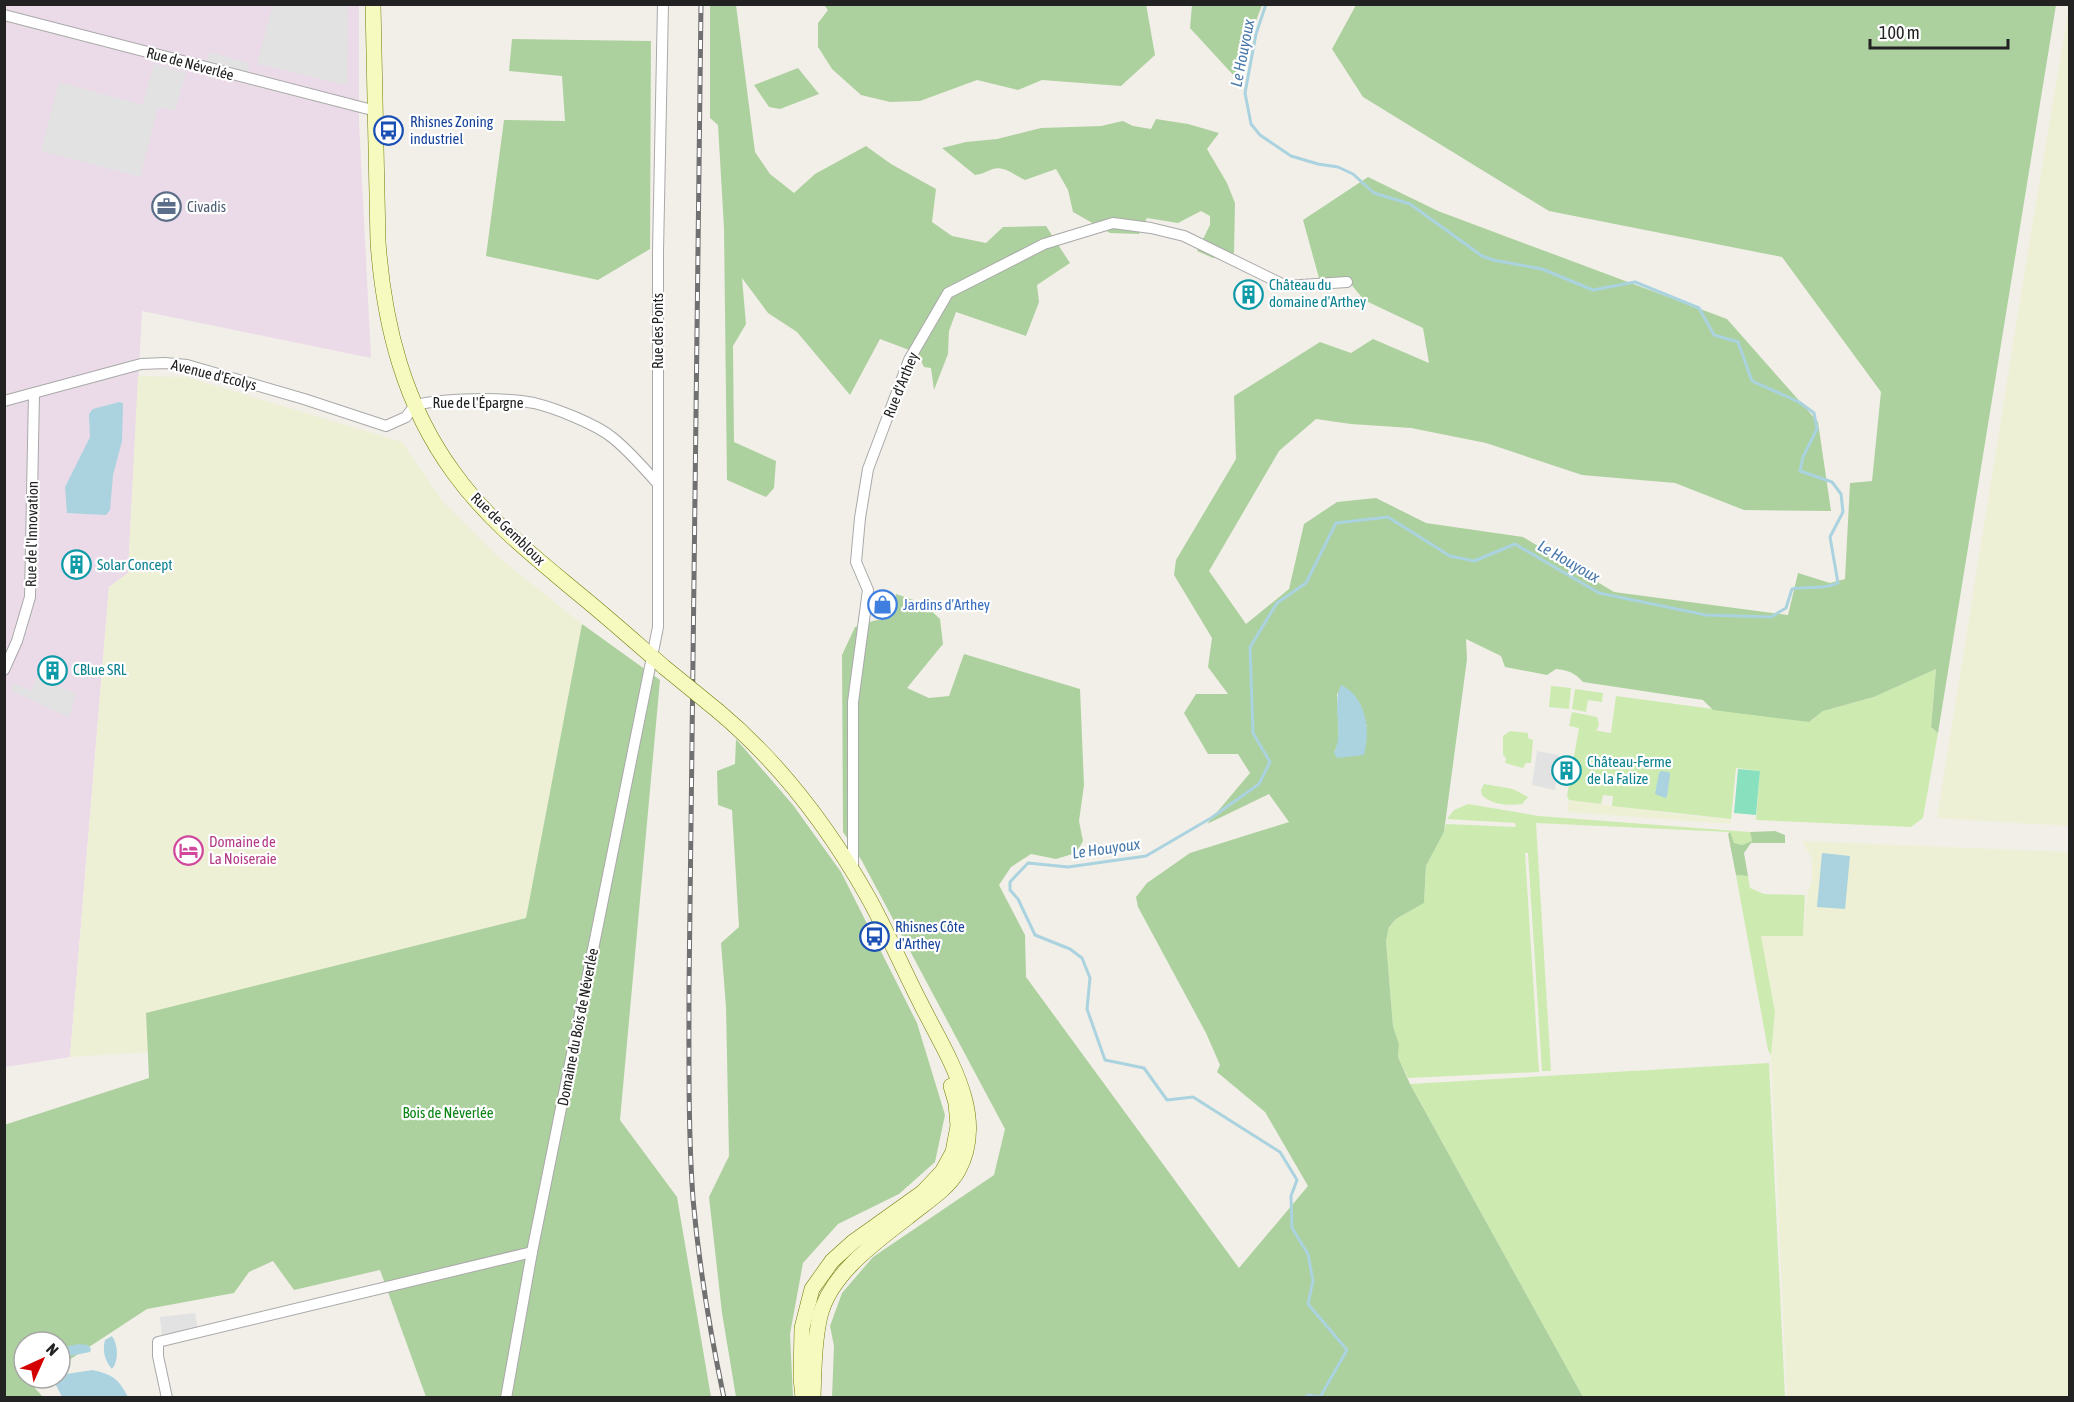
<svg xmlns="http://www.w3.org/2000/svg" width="2074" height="1402" font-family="'Asap Condensed',sans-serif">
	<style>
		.industrial { fill: #ebdbe8 }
		.farmland { fill: #eef0d5 }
		.grass { fill: #cdebb0 }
		.forest { fill: #add19e; fill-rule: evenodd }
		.pitch { fill: #88e0be }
		.parking { fill: #e2e2e2 }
		.water { fill: #aad3df }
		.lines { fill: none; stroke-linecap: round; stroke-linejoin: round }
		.stream { stroke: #aad3df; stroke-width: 3 }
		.minor-casing { stroke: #a9a9a9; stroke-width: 12 }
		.secondary-casing { stroke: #707d05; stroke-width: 16 }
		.minor { stroke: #fff; stroke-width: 10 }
		.secondary { stroke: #f7fabf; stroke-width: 15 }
		.rail-casing { stroke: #707070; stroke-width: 5 }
		.rail { stroke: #fff; stroke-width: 3; stroke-dasharray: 9; stroke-linecap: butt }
		.secondary-bridge-casing { stroke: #707d05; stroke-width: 16; stroke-linecap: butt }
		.secondary-bridge { stroke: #f7fabf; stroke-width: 15 }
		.labels { text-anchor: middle; stroke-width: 4.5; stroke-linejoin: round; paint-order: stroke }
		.street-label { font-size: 15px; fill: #222; stroke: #fff }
		.transit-label { font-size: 15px; fill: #164399; stroke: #fff; text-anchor: start }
		.service-label { font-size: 15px; fill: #4e5e75; stroke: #fff; text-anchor: start }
		.culture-label { font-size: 15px; fill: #0d838f; stroke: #fff; text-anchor: start }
		.shop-label { font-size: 15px; fill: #366cbe; stroke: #fff; text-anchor: start }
		.hotel-label { font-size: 15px; fill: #b23c85; stroke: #fff; text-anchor: start }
		.park-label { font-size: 15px; fill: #0c8416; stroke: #fff }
		.water-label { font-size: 16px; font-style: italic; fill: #4a7aab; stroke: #fff }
	</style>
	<rect width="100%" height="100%" fill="#f2efe9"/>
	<!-- industrial -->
	<polygon class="industrial" points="5,5 359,5 359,121 371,358 142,311 128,573 109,587 70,1057 5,1067"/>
	<!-- farmland -->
	<g class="farmland">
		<polygon points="2069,7 2069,826 1937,818 2032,226"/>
		<polygon points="138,376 186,377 402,442 444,503 497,556 582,624 526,918 147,1013 148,1052 70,1057 109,587 128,573"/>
		<polygon points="1569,800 1675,814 1731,819 1731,824 1567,812"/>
		<polygon points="1802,841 2069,852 2069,1397 1787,1397 1771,1055 1775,1012 1761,936 1803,936 1807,894 1812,882 1812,859"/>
	</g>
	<!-- grass -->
	<g class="grass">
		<polygon points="1936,669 1931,727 1938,733 1923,818 1911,827 1756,820 1760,771 1736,768 1731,819 1612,806 1613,796 1603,795 1601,804 1569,800 1567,796 1579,728 1569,726 1572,712 1597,717 1599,724 1597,730 1593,730 1611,733 1616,696 1809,722 1823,711 1874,697"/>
		<polygon points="1551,686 1571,688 1569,709 1549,707"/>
		<polygon points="1575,689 1603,693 1602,702 1588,700 1586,712 1572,709"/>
		<polygon points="1510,731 1528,733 1528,738 1533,740 1531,763 1526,763 1523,768 1505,763 1506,758 1503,755 1503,736"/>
		<path d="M1484,784L1513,789L1528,797L1522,804C1510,806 1491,805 1482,795L1481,790Z"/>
		<polygon points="1468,804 1539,816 1750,832 1752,841 1742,845 1734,843 1729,832 1536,823 1551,1071 1542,1071 1528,853 1525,853 1539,1072 1408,1078 1398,1057 1399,1044 1393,1026 1386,941 1389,927 1396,919 1424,903 1426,866 1444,832 1446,824 1516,827 1515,823 1447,819 1454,810"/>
		<polygon points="1736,875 1748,876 1750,888 1764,894 1805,895 1803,936 1761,936 1775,1012 1771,1055 1768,1050"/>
		<polygon points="1769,1063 1785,1397 1583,1397 1410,1084"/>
	</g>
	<!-- forest -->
	<g class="forest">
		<polygon points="1146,4 1155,55 1121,86 1042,80 1018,90 977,80 920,101 890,102 861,95 832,69 818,47 818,23 828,10 824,5"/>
		<polygon points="710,5 736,5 755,152 770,174 794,193 815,174 866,146 891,164 936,189 932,222 952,236 986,243 1003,227 1046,226 1070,263 1037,285 1039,302 1026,336 956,312 949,331 948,354 934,390 931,368 924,367 917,353 880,339 850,395 797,332 768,313 742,278 746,324 733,346 734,442 776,461 774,488 766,497 727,480 724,228 718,125 710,118"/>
		<polygon points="1192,5 1262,5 1235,77 1190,28"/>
		<path d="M1356,5H2056L1938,733L1931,727L1936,669L1874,697L1823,711L1809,722L1713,710L1703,700L1583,682C1575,673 1568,670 1556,669L1547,675L1505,667L1501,656L1466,639L1467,659L1444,832L1426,866L1424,903L1396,919L1389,927L1386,941L1393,1026L1399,1044L1398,1057L1410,1084L1583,1397H832L834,1346L830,1326L842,1293L873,1257L994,1175L1005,1129L862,861L843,832L842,655L855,627L873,621L891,617L896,594L923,603L940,619L943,644L907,688L929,698L949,696L964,654L1080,689L1084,785L1079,821L1083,841L1076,853L1056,859L1031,854L1011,867L999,885L1025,935L1026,977L1239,1268L1308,1186L1265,1112L1217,1072L1220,1065L1206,1033L1138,907L1136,897L1147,883L1190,853L1289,822L1269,794L1207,824L1250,773L1238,754H1208L1184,713L1196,694H1228L1208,667L1212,638L1174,575L1176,560L1236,459L1234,396L1320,342L1351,353L1373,339L1429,363L1423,328L1364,300L1345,277L1319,278L1303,220L1368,177L1438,211L1727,319L1818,422L1831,511L1744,510L1675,483L1582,475L1486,443L1411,428L1351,424L1316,419L1279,451L1209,571L1246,624L1289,589L1304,524L1337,502L1376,498L1426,523L1523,537L1614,592L1788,615L1798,573L1830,583L1845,579L1850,483L1872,481L1881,392L1782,257L1549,211L1363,97L1332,49ZM1337,693L1367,726L1334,752L1339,743Z"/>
		<polygon points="512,39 651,41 650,249 598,280 486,256 504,120 565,121 562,76 509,71"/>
		<polygon points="798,68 819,94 780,109 769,107 754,85"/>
		<path d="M1156,119L1188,124L1219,133L1207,149L1227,183L1235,203L1234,253L1213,258L1197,251L1210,225V216L1201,211L1178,223L1147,218L1139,234L1110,233L1073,212L1068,190L1056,169L1025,180C1016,176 1004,165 993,169C987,171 983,174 975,175L942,148L966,142L997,139L1041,128L1101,126L1123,121L1133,126L1151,129Z"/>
		<polygon points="582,624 660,680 620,1120 677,1197 711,1397 426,1397 380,1270 294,1290 273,1261 249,1272 234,1293 147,1309 60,1366 60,1342 24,1342 24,1378 42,1378 32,1385 43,1397 5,1397 4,1125 149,1078 146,1013 526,918"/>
		<polygon points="736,739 793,805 841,872 917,1023 945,1115 935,1162 899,1194 838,1224 803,1263 790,1334 793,1397 736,1397 722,1313 709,1197 729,1156 726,1007 721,943 739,927 732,810 718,805 717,771 735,764"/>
		<polygon points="1775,831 1785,835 1785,843 1751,843 1744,853 1748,876 1736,875 1728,834 1730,832 1734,843 1742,845 1752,841 1750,832"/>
	</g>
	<!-- pitch -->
	<polygon class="pitch" points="1738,769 1760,771 1756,815 1734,813"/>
	<!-- parking -->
	<g class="parking">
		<polygon points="273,5 348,5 347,85 257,64"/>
		<polygon points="209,52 249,63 248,72 207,61"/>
		<polygon points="154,64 186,72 175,111 158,107 140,177 41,151 59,82 143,105"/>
		<polygon points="37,677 76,694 69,717 11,691 14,683 31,691"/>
		<polygon points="1537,751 1559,755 1555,790 1532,785"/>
		<polygon points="195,1313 198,1330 162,1336 160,1317"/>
	</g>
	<!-- water -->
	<g class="water">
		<polygon points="119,402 123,403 122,441 113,475 110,510 106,515 67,513 65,487 90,437 89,414 93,409"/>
		<path d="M1341,685C1366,696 1371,731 1364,755L1337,758L1334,753C1345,731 1331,706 1341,685Z"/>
		<polygon points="1661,771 1669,772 1670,775 1667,797 1665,798 1655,794 1659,773"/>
		<polygon points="1822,853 1850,856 1845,909 1817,907"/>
		<path d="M112,1336C118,1344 119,1361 112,1369C105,1361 102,1351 105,1340Z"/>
		<polygon points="78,1344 88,1345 91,1349 90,1352 60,1358 60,1348"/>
		<path d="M93,1370C113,1375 118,1378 128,1397H62L54,1381L57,1378H60V1375Z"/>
	</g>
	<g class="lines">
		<!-- stream -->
		<path class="stream" d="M1266,4L1256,34L1245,93L1251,124L1260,135L1291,156L1318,164L1338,167L1353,174L1374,193L1410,204L1482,256L1493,260L1542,269L1593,290L1635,282L1699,308L1714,335L1738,342L1752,381L1799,402L1814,413L1817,429L1803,457L1800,471L1832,482L1841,494L1843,512L1830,537L1838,583C1823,590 1808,586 1792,589L1786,608L1771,617L1706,615L1599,593L1515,544L1474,561L1450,556L1388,517L1336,523L1306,583L1277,603L1250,647L1253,733L1270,762L1259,784L1211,818L1146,856L1068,867L1028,863L1010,882V890L1018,899L1035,935L1070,949L1082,958L1090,978L1087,1009L1105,1060L1144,1068L1167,1100L1193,1097L1280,1152L1297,1180L1291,1196L1292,1228L1308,1254L1313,1281L1308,1304L1347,1350L1320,1397L1308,1395L1305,1398"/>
		<defs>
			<g id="minor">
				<polyline points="4,15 376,111"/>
				<path d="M4,401L141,364L165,363L187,365L304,399L386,426L406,417L415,405C446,398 502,397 534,403C555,408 596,424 613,438C630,452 644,468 658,484"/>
				<polyline points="4,670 17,641 30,597 34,393"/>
				<polyline points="853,870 853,702 868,590 856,562 860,518 868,469 909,360 948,293 1044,244 1113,223 1151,228 1184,236 1286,286 1347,282"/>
				<polyline points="167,1398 158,1356 158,1342 532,1252"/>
				<polyline points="506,1398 532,1252 658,627 658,252 663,4"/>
			</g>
			<g id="secondary">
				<path d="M373,4L378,242C384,325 404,405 454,473C487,519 531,554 574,590C605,615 634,641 664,667"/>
				<path d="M718,711C779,762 829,828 868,897C887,931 902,967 920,1002C945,1053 989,1114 958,1171C947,1190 925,1203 908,1217C876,1242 830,1274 820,1316C814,1343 814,1370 813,1398"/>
				<polyline points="803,1398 801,1377 802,1328 812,1289 832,1261 853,1242 923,1192 942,1172 953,1152 958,1126 956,1103 951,1086"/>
			</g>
		</defs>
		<!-- minor casing -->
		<use href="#minor" class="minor-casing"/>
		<!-- secondary casing -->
		<use href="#secondary" class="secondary-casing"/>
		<!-- minor -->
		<use href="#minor" class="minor"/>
		<!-- secondary -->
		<use href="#secondary" class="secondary"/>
		<defs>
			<path id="rail" d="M701,4L689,988C689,1058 688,1129 693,1199C699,1266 710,1332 724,1398"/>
		</defs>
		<!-- rail casing -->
		<use href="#rail" class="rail-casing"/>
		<!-- rail -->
		<use href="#rail" class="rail"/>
		<defs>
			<polyline id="secondary-bridge" points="664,667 718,711"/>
		</defs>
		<!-- secondary-bridge casing -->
		<use href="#secondary-bridge" class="secondary-bridge-casing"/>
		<!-- secondary-bridge -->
		<use href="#secondary-bridge" class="secondary-bridge"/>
	</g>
	<!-- icons -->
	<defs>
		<symbol id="bus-ring" viewBox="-11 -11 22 22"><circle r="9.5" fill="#fff" stroke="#1a4fb4" stroke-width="1.5"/><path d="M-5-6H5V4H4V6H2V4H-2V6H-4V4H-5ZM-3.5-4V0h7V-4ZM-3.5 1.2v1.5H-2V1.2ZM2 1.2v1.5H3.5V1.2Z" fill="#1a4fb4"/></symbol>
		<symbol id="office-ring" viewBox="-11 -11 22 22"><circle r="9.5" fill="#fff" stroke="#5c6f8a" stroke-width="1.5"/><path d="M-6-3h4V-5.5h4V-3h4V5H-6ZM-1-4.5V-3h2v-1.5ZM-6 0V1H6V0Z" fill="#5c6f8a"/></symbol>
		<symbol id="building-ring" viewBox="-11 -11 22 22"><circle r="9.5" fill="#fff" stroke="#0f9aa8" stroke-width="1.5"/><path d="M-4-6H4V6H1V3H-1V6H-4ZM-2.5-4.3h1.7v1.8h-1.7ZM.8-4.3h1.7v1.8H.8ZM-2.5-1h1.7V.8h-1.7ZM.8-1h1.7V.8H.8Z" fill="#0f9aa8"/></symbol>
		<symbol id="shop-ring" viewBox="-11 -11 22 22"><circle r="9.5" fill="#fff" stroke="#3f7fe0" stroke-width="1.5"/><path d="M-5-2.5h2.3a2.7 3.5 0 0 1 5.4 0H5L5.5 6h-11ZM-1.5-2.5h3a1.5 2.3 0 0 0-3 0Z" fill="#3f7fe0"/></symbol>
		<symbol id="hotel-ring" viewBox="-11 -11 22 22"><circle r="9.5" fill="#fff" stroke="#d1479c" stroke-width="1.5"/><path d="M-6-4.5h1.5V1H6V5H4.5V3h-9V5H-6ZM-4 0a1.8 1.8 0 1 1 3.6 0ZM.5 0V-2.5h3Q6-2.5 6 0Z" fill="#d1479c"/></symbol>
	</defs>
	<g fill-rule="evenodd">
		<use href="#bus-ring" x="372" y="114" width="33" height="33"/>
		<use href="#office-ring" x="150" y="190" width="33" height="33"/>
		<use href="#building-ring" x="1232" y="278" width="33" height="33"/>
		<use href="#building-ring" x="60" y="548" width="33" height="33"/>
		<use href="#shop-ring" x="866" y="588" width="33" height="33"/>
		<use href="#building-ring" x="36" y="654" width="33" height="33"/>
		<use href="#building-ring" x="1550" y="754" width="33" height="33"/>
		<use href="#hotel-ring" x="172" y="834" width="33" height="33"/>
		<use href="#bus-ring" x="858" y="920" width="33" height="33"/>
	</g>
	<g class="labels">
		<!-- street labels -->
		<g class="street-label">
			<text transform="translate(190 64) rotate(15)" y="5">Rue de Néverlée</text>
			<text transform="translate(658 331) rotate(-90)" y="5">Rue des Ponts</text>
			<text transform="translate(214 375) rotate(14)" y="5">Avenue d'Ecolys</text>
			<text transform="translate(901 385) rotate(-68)" y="5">Rue d'Arthey</text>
			<text x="478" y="408">Rue de l'Épargne</text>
			<text transform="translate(508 529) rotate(44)" y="5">Rue de Gembloux</text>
			<text transform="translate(32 534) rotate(-89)" y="5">Rue de l'Innovation</text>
			<text transform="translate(578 1027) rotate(-79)" y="5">Domaine du Bois de Néverlée</text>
		</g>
		<!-- transit labels -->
		<g class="transit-label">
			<text x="410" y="127">Rhisnes Zoning<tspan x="410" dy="17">industriel</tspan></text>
			<text x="895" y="932">Rhisnes Côte<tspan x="895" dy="17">d'Arthey</tspan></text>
		</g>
		<!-- service labels -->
		<g class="service-label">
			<text x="187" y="212">Civadis</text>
		</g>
		<!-- culture labels -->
		<g class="culture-label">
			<text x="1269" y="290">Château du<tspan x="1269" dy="17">domaine d'Arthey</tspan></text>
			<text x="97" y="570">Solar Concept</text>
			<text x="73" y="675">CBlue SRL</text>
			<text x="1587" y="767">Château-Ferme<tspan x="1587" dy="17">de la Falize</tspan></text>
		</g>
		<!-- shop labels -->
		<g class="shop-label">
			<text x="903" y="610">Jardins d'Arthey</text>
		</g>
		<!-- hotel labels -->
		<g class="hotel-label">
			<text x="209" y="847">Domaine de<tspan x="209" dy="17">La Noiseraie</tspan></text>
		</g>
		<!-- park labels -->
		<g class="park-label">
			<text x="448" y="1118">Bois de Néverlée</text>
		</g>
		<!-- water labels -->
		<g class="water-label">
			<text transform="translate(1242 53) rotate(-79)" y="6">Le Houyoux</text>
			<text transform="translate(1569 561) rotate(30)" y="6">Le Houyoux</text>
			<text transform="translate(1106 848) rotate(-8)" y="6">Le Houyoux</text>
		</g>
	</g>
	<!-- border -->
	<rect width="2074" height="1402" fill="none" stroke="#222222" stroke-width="12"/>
	<!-- north arrow -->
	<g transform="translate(42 1360) rotate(45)"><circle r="28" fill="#ffffff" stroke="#a7a7a7" stroke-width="1.5"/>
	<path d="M0-4.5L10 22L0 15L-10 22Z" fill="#d40000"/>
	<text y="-9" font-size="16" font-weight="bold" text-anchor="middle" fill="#222222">N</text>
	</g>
	<!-- scale -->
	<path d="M1870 39v9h138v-9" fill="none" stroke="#222222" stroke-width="3"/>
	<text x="1879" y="39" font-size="18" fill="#222222" stroke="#ffffff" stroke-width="4.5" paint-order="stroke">100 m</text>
</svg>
